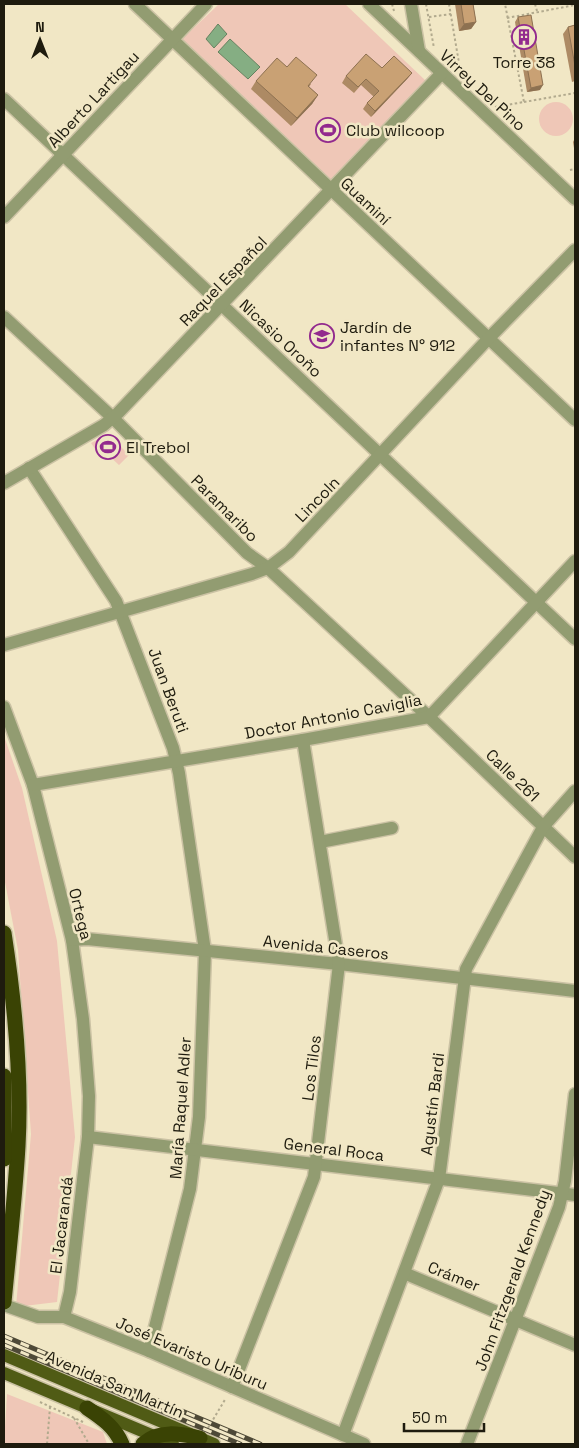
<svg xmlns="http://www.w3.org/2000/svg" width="579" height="1448" font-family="'Space Grotesk',sans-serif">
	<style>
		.green { fill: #efc7b7 }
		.water { fill: #85ae83; stroke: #668260 }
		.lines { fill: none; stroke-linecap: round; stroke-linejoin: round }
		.minor-casing { stroke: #cbc2a4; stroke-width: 15 }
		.major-casing { stroke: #cbc2a4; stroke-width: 15 }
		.highway-casing { stroke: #cbc2a4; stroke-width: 18 }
		.path { stroke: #b2aa8e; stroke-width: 2; stroke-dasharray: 2.5 2.5; stroke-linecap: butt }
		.minor { stroke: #929c71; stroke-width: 12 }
		.major { stroke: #505b15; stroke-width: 12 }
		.highway { stroke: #3a4304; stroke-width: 15 }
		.rail-casing { stroke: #4e4937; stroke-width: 5 }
		.rail { stroke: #f1e7c5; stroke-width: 3; stroke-dasharray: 9; stroke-linecap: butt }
		.wall { fill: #ad8a64 }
		.shaded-wall { fill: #8d7151 }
		.building { fill: #c9a174; stroke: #8d7151 }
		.labels { text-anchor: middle; stroke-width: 5; stroke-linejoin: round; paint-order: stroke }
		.poi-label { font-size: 16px; fill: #1e1b0e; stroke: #f1e7c5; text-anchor: start }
		.street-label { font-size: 16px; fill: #1e1b0e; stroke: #f1e7c5 }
	</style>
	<rect width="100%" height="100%" fill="#f1e7c5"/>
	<!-- green -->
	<g class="green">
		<polygon points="219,4 345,4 426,81 331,180 180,41"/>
		<circle cx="556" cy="119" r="17"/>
		<polygon points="108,434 129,455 119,465 105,452 100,456 91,443"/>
		<polygon points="4,736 22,788 57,941 75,1137 57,1302 16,1307 31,1134 18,950 4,877"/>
		<polygon points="7,1394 103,1432 107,1444 4,1444"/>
	</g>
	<!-- water -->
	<g class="water">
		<polygon points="218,24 227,34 214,48 206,39"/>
		<polygon points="230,39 260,67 248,79 218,52"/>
	</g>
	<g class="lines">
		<defs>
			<g id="minor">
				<polyline points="135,4 575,420"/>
				<polyline points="369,4 575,199"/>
				<polyline points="411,4 419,51"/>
				<polyline points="4,99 575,639"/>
				<polyline points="4,217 206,4"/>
				<polyline points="4,317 113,418 247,553 268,568 429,717 575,857"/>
				<polyline points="29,468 116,601 173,748 179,773 205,951 199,1117 190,1189 149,1351"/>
				<polyline points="4,483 104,425 118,413 442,73"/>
				<polyline points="4,645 252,574 268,568 289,552 488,339 575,250"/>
				<polyline points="4,707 33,785 72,940 83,1019 89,1096 88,1137 70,1292 64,1317"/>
				<polyline points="33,785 303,740 429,717 575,561"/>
				<polyline points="320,842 392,828"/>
				<polyline points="72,940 87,939 339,964 575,991"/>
				<polyline points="88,1137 575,1195"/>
				<polyline points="404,1273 575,1345"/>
				<polyline points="4,1305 38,1317 64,1317 149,1351 364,1444"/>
				<polyline points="232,1387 314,1177 339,964 303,740"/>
				<polyline points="343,1435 439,1179 466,969 543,827 575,791"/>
				<polyline points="467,1444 559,1207 565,1181 575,1094"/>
			</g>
			<g id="major">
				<polyline points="4,1355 214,1444"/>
				<polyline points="4,1373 173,1444"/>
			</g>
			<g id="highway">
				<path d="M4,933C15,1004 22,1075 18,1146C15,1198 9,1250 4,1302"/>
				<polyline points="4,1076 4,1159"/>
				<path d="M87,1408C102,1418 115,1427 122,1444"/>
				<path d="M143,1444C159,1429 181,1434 200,1438"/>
			</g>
		</defs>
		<!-- minor casing -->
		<use href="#minor" class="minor-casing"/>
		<!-- major casing -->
		<use href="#major" class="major-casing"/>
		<!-- highway casing -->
		<use href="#highway" class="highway-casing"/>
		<!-- path -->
		<g class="path">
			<polyline points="392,4 394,11"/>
			<polyline points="426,4 434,48"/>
			<polyline points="449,4 461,75"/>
			<polyline points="535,4 537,11"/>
			<polyline points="429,17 451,14"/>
			<polyline points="507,18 575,5"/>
			<polyline points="524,102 575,93"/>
			<polyline points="495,107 524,102 505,4"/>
			<polyline points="574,118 575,118"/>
			<polyline points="570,170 575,169"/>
			<polyline points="40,1402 83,1422"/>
			<polyline points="74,1418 89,1444"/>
			<polyline points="208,1428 226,1398"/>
			<polyline points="47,1444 50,1407"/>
		</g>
		<!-- minor -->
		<use href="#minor" class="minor"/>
		<!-- major -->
		<use href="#major" class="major"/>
		<!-- highway -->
		<use href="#highway" class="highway"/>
		<defs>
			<g id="rail">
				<polyline points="4,1336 260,1444"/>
				<polyline points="4,1345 240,1444"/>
			</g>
		</defs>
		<!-- rail casing -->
		<use href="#rail" class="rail-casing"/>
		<!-- rail -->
		<use href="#rail" class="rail"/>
	</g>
	<!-- wall -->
	<g class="wall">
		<polygon points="455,4 473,4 476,22 471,29 459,31"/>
		<polygon points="518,17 540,90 527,92 515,22"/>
		<polygon points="575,25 575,81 572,82 563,34 568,27"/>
		<polygon points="287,67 311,84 309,87 318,95 312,104 291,126 251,89 256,81"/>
		<polygon points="382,68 412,73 407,79 371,117 363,109 367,103 374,97 361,85 354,93 342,83 346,76"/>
		<polygon points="575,138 575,154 573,142"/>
	</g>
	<!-- shaded-wall -->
	<g class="shaded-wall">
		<polygon points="476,22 471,29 459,31 464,24"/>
		<polygon points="412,73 407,79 371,117 375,111"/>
		<polygon points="543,85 540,90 527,92 531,88"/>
		<polygon points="318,95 312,104 291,126 297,118"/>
	</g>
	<!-- building -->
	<g class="building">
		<polygon points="461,4 473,4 476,22 464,24"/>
		<polygon points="531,15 543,85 531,88 518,17"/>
		<polygon points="575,25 575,66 568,27"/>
		<polygon points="366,54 382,68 394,56 412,73 375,111 367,103 379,91 366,79 358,87 346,76"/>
		<polygon points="296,57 317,75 308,86 318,95 297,118 256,81 277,58 287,67"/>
	</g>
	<!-- icons -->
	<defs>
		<symbol id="building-ring" viewBox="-11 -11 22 22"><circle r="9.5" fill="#f1e7c5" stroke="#922a8e" stroke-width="1.5"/><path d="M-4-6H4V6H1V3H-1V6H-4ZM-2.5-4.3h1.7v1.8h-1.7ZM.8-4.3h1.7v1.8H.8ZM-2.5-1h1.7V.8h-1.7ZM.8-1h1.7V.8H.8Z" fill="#922a8e"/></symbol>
		<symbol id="stadium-ring" viewBox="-11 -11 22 22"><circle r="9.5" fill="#f1e7c5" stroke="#922a8e" stroke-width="1.5"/><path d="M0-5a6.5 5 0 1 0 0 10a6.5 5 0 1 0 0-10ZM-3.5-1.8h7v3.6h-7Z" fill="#922a8e"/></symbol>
		<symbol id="school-ring" viewBox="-11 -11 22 22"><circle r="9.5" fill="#f1e7c5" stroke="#922a8e" stroke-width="1.5"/><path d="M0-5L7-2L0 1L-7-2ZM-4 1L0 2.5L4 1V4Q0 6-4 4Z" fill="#922a8e"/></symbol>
	</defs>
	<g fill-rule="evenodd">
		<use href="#building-ring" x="510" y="23" width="28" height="28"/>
		<use href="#stadium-ring" x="314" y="116" width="28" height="28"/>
		<use href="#school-ring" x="308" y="322" width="28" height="28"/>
		<use href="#stadium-ring" x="94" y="433" width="28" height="28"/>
	</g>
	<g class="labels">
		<!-- poi labels -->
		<g class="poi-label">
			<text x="524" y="68" text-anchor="middle">Torre 38</text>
			<text x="346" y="136">Club wilcoop</text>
			<text x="340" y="333">Jardín de<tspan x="340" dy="18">infantes N° 912</tspan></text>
			<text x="126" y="453">El Trebol</text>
		</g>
		<!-- street labels -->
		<g class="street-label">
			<text transform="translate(483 90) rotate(43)" y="6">Virrey Del Pino</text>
			<text transform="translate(93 99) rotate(-47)" y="6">Alberto Lartigau</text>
			<text transform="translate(366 201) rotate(43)" y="6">Guaminí</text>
			<text transform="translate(223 281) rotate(-46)" y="6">Raquel Español</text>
			<text transform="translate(281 338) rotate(43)" y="6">Nicasio Oroño</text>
			<text transform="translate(317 499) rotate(-46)" y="6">Lincoln</text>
			<text transform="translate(225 508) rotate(45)" y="6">Paramaribo</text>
			<text transform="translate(169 690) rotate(70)" y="6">Juan Beruti</text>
			<text transform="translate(333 716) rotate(-11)" y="6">Doctor Antonio Caviglia</text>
			<text transform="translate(513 775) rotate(44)" y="6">Calle 261</text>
			<text transform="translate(81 914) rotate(76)" y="6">Ortega</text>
			<text transform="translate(326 947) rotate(6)" y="6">Avenida Caseros</text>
			<text transform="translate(311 1068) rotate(-83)" y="6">Los Tilos</text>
			<text transform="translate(432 1104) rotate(-83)" y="6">Agustín Bardi</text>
			<text transform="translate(180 1108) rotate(-86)" y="6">María Raquel Adler</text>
			<text transform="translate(334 1149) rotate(7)" y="6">General Roca</text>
			<text transform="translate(61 1225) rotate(-83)" y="6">El Jacarandá</text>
			<text transform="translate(454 1276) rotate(22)" y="6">Crámer</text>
			<text transform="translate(512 1280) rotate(-70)" y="6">John Fitzgerald Kennedy</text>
			<text transform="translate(192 1353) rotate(23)" y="6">José Evaristo Uriburu</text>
			<text transform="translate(115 1384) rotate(23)" y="6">Avenida San Martín</text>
		</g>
	</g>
	<!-- border -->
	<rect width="579" height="1448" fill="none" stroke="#1e1b0e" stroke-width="10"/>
	<!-- north arrow -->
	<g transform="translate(40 40)" stroke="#f1e7c5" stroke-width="4" paint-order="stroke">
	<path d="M0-4L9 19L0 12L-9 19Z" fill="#1e1b0e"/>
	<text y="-8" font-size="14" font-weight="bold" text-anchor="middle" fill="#1e1b0e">N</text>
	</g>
	<!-- scale -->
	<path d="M404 1423v8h80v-8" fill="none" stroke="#1e1b0e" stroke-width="2.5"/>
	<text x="412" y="1423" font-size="15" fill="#1e1b0e" stroke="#f1e7c5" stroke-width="4" paint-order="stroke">50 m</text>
</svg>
